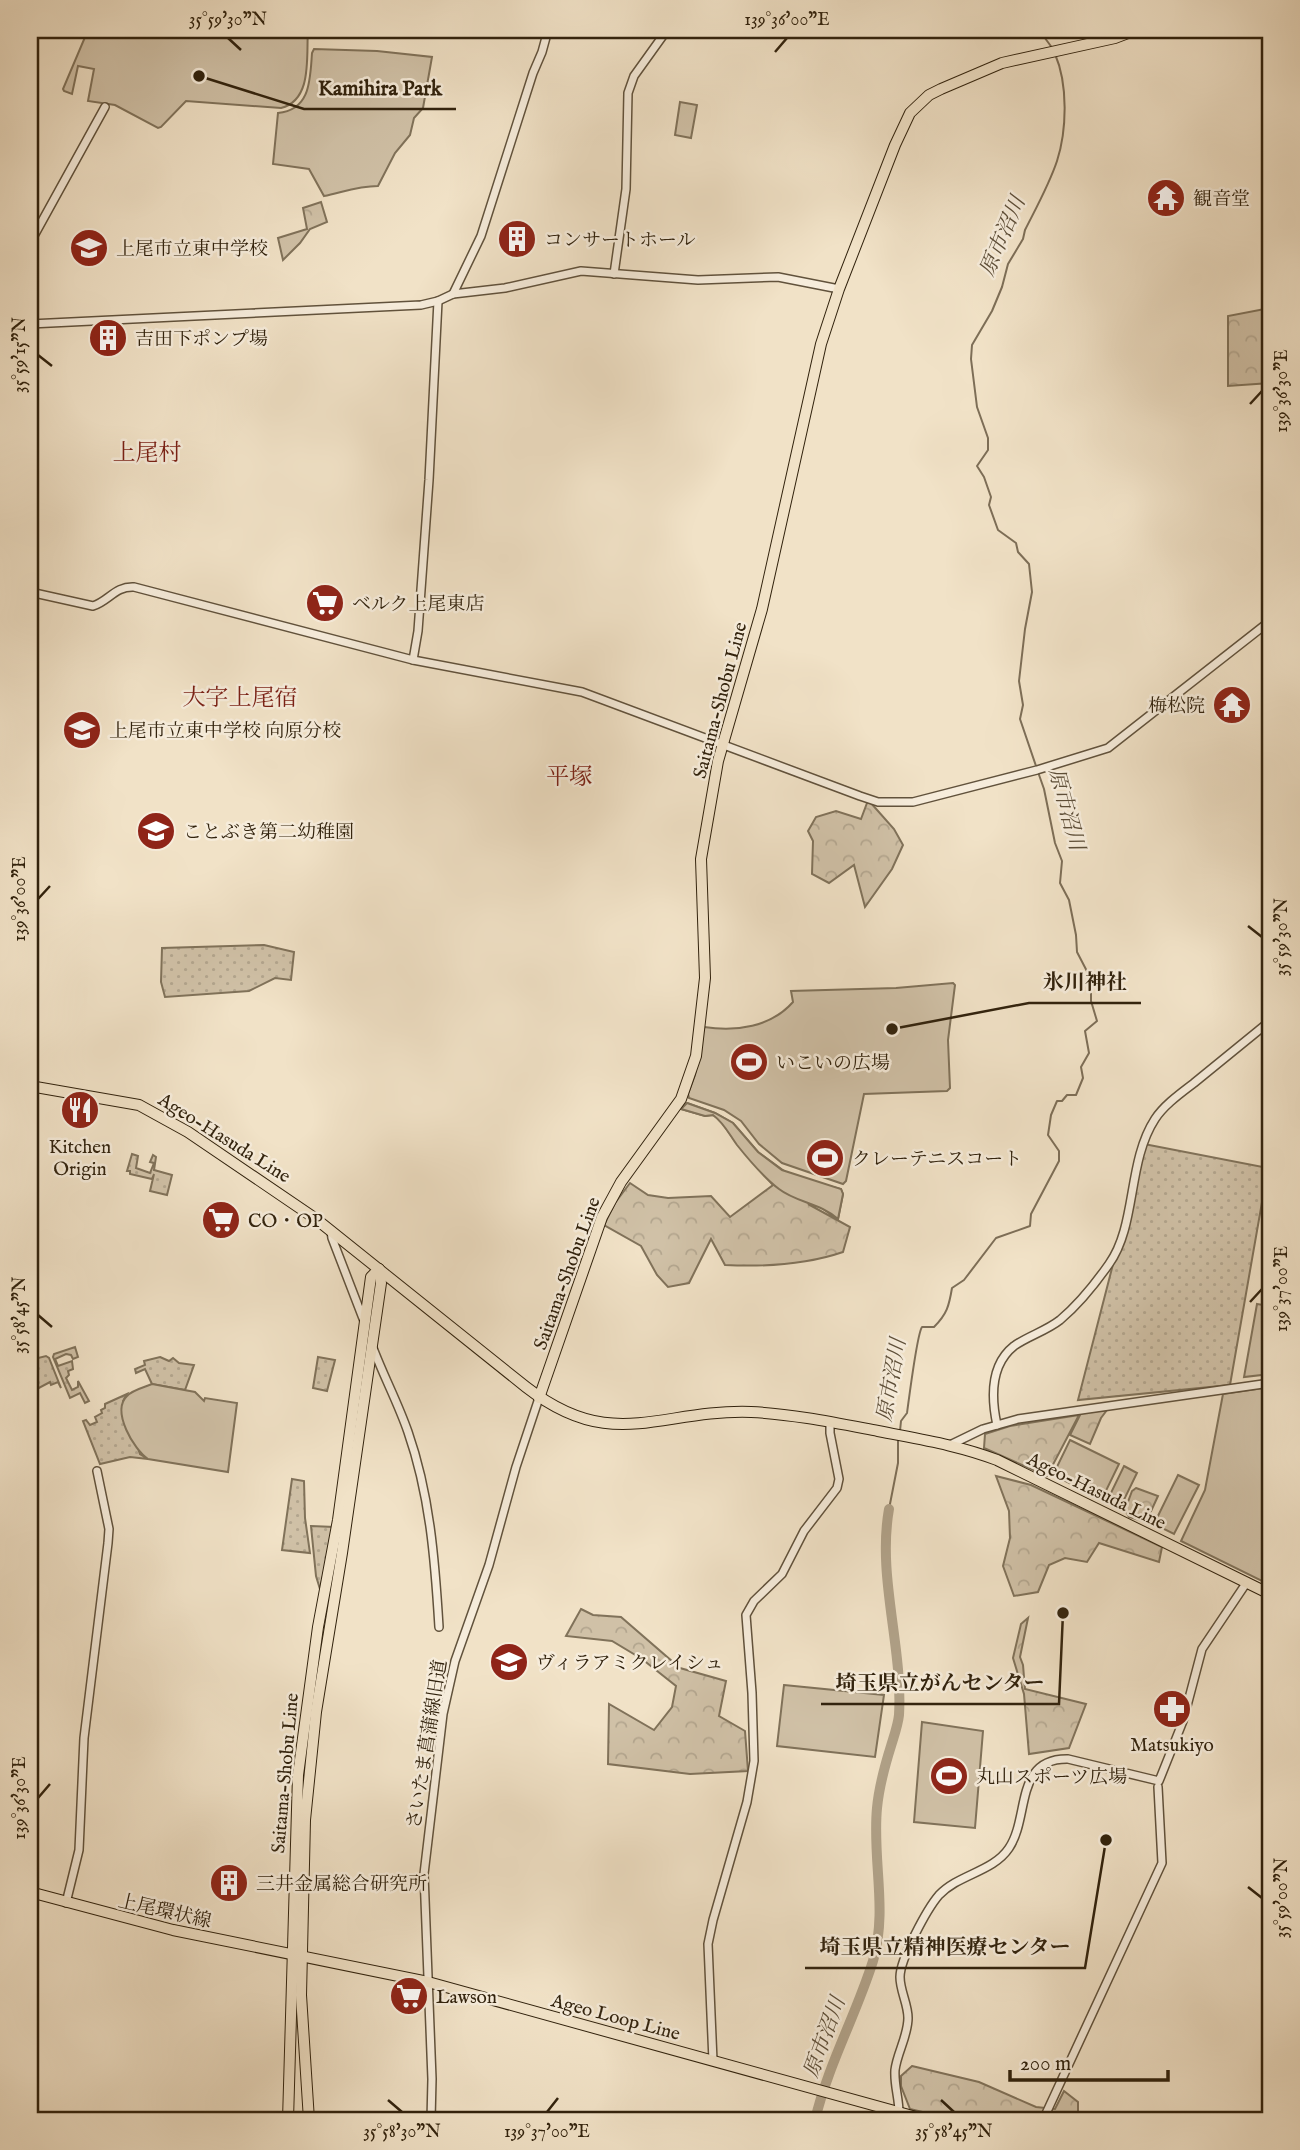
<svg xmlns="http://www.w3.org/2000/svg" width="1300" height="2150" font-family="'IM FELL English','Noto Serif JP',serif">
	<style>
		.grass { fill: url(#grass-dots); stroke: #80725a; stroke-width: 2 }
		.forest { fill: url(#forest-crowns); stroke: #80725a; stroke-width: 2 }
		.park { fill: #d0c1a7; stroke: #80725a; stroke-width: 2 }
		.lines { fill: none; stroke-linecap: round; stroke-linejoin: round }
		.stream { stroke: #7d6e57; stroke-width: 2 }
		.river { stroke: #b0a188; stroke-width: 10 }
		.minor-casing { stroke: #61523c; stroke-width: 10 }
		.major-casing { stroke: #31220d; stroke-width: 12 }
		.minor { stroke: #f6ecdb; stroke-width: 7 }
		.major { stroke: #f1e2c7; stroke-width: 10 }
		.ticks { fill: none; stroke: #31220d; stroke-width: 2.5 }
		.labels { text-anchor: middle; stroke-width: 5; stroke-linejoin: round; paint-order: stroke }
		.poi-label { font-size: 19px; fill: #31220d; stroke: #f6ecdb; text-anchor: start }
		.street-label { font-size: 19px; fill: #31220d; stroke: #f6ecdb }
		.water-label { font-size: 21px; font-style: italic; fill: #5d4e38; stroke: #f6ecdb }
		.quarter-label { font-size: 23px; fill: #7a1f14; stroke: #f6ecdb }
		.leader { fill: none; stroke: #31220d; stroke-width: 2.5 }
		.callout-dot { fill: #31220d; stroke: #f6ecdb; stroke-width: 2.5 }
		.callout-label { font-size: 21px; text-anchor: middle; font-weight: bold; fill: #31220d; stroke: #f6ecdb; stroke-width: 5; stroke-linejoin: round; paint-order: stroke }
		.neatline { fill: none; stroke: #31220d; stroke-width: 2.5 }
		.ticks-label { font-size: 18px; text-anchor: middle; fill: #31220d }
	</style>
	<defs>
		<pattern id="grass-dots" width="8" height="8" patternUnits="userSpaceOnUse" patternTransform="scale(1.75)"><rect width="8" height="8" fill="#d0c1a7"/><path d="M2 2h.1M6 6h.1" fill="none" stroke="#b3a68f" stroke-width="1.8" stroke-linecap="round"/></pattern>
		<pattern id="forest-crowns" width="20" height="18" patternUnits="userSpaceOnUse" patternTransform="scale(1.75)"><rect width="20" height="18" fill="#d0c1a7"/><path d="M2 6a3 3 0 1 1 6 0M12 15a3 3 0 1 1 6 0" fill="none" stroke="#b3a68f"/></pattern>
	</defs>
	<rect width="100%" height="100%" fill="#f1e2c7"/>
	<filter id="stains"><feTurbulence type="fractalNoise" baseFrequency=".00286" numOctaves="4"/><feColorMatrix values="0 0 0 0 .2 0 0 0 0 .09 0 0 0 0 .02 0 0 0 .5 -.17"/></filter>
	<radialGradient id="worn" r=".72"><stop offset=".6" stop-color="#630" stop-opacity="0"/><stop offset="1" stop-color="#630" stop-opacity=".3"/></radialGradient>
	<!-- grass -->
	<g class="grass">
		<polygon points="264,945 294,952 291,980 275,978 249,991 165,997 161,982 162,948"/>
		<polygon points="1144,1144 1268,1168 1230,1385 1078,1400"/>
		<polygon points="132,1154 138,1156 136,1168 150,1173 154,1163 150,1162 153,1155 156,1157 154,1170 172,1175 167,1195 150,1191 154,1174 152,1179 130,1174 130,1171 127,1171"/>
		<polygon points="75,1347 78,1357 73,1359 71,1355 66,1354 55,1359 58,1366 72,1361 73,1369 68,1371 69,1375 66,1378 72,1390 78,1387 78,1381 89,1401 85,1403 80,1393 70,1398 53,1357 54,1354"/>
		<polygon points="46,1356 49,1358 61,1388 58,1382 51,1385 50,1382 37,1389 30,1360"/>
		<polygon points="160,1357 169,1361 173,1358 179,1363 194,1365 185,1390 152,1384 145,1369 136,1373 135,1369 145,1365 144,1361"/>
		<polygon points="318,1357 335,1360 327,1391 313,1388"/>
		<polygon points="127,1394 123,1401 140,1454 148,1459 130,1457 100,1464 83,1421 86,1420 90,1425 97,1422 95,1417 102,1413 101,1410 105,1408 105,1404"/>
		<polygon points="292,1479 304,1481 305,1518 310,1553 282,1550"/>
		<polygon points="311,1526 334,1527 320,1589 316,1576"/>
	</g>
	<!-- forest -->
	<g class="forest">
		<polygon points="321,202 327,222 310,229 300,243 283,260 278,238 307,229 303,208"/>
		<polygon points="1270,308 1270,383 1228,386 1228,316"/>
		<polygon points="870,802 894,829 903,845 892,869 865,907 854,865 829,883 812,874 813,841 808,831 816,817 836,811 861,819 867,803"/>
		<path d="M687,1103L715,1113L733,1123L758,1152L791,1176L841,1189L843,1194L838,1219L820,1207L808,1204L850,1227L843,1252C805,1265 765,1267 725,1265L711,1239L689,1283L668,1287L657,1275L641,1246L604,1225L615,1203L630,1183L648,1195L668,1198L711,1196L730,1217L773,1185L737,1144L720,1120L713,1115L705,1116L681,1109Z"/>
		<polygon points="1107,1410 1101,1418 1090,1444 1070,1435 1081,1413"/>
		<polygon points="1079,1415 1047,1476 984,1448 985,1434 1010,1426"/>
		<polygon points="996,1476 1031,1485 1162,1547 1159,1562 1099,1543 1087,1562 1065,1558 1049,1565 1038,1592 1014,1596 1003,1566 1010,1538 1009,1511"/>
		<polygon points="1136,1488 1158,1496 1146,1522 1129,1517 1125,1510 1132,1491"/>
		<polygon points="581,1609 593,1615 621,1617 680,1668 726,1681 719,1716 745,1731 748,1771 690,1774 608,1764 609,1704 654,1730 672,1707 676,1686 642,1659 612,1641 566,1636"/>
		<polygon points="1028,1618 1020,1657 1023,1665 1025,1689 1086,1704 1069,1748 1029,1754 1024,1694 1013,1658 1021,1624"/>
		<polygon points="912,2066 979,2082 1036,2107 1055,2109 1064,2091 1078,2102 1078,2113 1070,2120 956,2120 910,2109 901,2086 901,2076"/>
	</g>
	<!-- park -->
	<g class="park">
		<path d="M88,30H308C306,56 313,100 281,108L186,101L161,127L158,128L115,105L88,101L94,69L78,66L72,94L64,91L63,89Z"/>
		<path d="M314,49L377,51L432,57L423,108L414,118L410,135L395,153L378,186C358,186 343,192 324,196L309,169L273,164L278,113C311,110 310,79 312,53Z"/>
		<polygon points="680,102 697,105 691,138 675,135"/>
		<path d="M953,983L955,985L948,1040L950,1088L947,1091L864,1094L846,1181L843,1184L782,1163L759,1144L741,1121L724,1110L689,1098L688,1094L695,1075L704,1027C736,1032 771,1027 793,1002L791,991L896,988Z"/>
		<path d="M687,1103L715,1113L733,1123L758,1152L782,1170L841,1189L843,1194L838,1219C821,1203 797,1203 779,1189C763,1177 749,1160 737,1145C729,1134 724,1123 713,1115L705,1116L681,1109Z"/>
		<polygon points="1257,1304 1270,1306 1270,1374 1244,1377"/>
		<path d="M152,1384L195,1392L204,1401L205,1398L237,1403L228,1472L148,1459C134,1450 111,1411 127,1396C132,1390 145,1387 152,1384Z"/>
		<polygon points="1270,1387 1270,1585 1181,1541 1205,1490 1223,1394"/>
		<polygon points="1070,1440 1119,1464 1102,1499 1053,1475"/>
		<polygon points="1124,1466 1137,1473 1120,1508 1107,1501"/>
		<polygon points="1178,1475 1199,1485 1174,1534 1154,1524"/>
		<polygon points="784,1685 884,1695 875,1757 777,1746"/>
		<polygon points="922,1722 983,1731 975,1828 914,1822"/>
	</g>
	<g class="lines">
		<!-- stream -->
		<g class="stream">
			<polyline points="1039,30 1053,49"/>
			<path d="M1036,766L1020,719L1023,705L1019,681L1025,629L1032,592L1029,564L1018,552L1016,543L998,530L989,505L991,497L984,477L977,466L988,450V438L977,407L971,359L972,345L992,311L1002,287L1008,264L1023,239L1025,230C1036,208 1049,185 1057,161C1067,130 1068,84 1055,54"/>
			<path d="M900,1431L901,1421L907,1413C909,1399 917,1334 922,1327H934C947,1314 949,1306 952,1288L964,1280L996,1238L1030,1226L1031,1214L1059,1161V1151L1048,1135L1051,1115L1057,1101H1062L1067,1095H1076L1083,1078L1081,1067L1089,1053L1085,1031L1097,1021L1091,1001V979L1077,952L1076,935L1069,900L1060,883L1062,861L1055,843L1044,789L1038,772"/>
			<polyline points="889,1509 898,1463 898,1440"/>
		</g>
		<!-- river -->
		<path class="river" d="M815,2120C828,2065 856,2015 873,1961C888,1910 872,1860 877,1808C879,1787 885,1765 891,1746C894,1736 898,1725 899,1715C903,1646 877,1577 889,1509"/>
		<defs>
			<g id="minor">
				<polyline points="30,243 105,107"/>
				<polyline points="614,274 626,189 628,93 634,76 667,30"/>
				<polyline points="453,294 481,236 533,73 542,52 548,30"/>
				<polyline points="30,324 421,305 438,301 453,294 505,288 581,271 698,280 778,277 839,289"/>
				<path d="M30,592L93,606C109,601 115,586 134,587L413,660L582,692L860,796L878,802H913L1037,770L1108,748L1270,621"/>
				<polyline points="413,660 418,631 429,480 438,301"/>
				<polyline points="331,1231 332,1238 364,1321"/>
				<path d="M373,1348C384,1377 398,1403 408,1432C430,1495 435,1561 439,1627"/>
				<path d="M997,1425C991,1397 990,1365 1014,1346C1028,1336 1046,1331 1060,1320C1079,1304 1095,1284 1109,1264C1137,1225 1127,1162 1155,1119C1164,1105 1181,1093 1194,1083C1217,1064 1241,1045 1264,1026L1270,1024"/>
				<polyline points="950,1445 983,1429 1018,1419 1270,1383"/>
				<polyline points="66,1903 79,1850 84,1738 108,1543 109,1529 97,1471"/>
				<polyline points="713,2061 708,1944 713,1920 747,1802 754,1761 752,1693 746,1615 754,1601 782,1574 804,1531 837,1488 839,1479 830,1433 830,1422"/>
				<path d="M899,2113C899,2098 894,2085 895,2070C897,2053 908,2036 908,2018C908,2004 900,1991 900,1977C900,1959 927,1909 939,1895C959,1874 993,1872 1009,1848C1030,1817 1014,1758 1068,1759L1159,1781L1183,1721L1202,1649L1247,1582"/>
				<polyline points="431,2120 432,2079 424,1874 443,1714 455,1661 489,1565 516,1467 539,1398"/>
				<polyline points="1043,2120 1162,1863 1158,1787"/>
			</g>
			<g id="major">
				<path d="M30,1086L139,1105L188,1132L316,1219L526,1387C612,1454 659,1409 751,1412C793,1414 836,1423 878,1431C918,1439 958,1445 997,1460L1270,1594"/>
				<polyline points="539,1398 602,1217 621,1182 681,1099 696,1056 705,978 701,859 718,761 762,609 821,344 839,289 895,145 910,113 929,95 941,89 1002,63 1115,38 1136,30"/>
				<polyline points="30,1892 173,1930 428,1982 927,2120"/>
				<polyline points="288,2120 298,1775 318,1627 338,1520 371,1277 379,1269"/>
				<polyline points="309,2120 301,1995 305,1820 316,1712 342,1553 381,1283 379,1269"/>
			</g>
		</defs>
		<!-- minor casing -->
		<use href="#minor" class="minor-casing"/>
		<!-- major casing -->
		<use href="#major" class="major-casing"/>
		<!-- minor -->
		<use href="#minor" class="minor"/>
		<!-- major -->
		<use href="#major" class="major"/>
	</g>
	<!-- ticks -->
	<path class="ticks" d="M228,38L241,50M775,52L787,38M38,355L52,366M1250,404L1262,391M38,899L50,886M1248,926L1262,937M1250,1302L1262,1289M38,1315L52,1327M38,1798L50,1784M1248,1887L1262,1898M388,2100L402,2112M941,2100L954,2112M547,2112L558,2098"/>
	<!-- icons -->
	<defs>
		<symbol id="temple-disc" viewBox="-11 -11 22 22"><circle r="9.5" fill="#8f2418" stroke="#f6ecdb"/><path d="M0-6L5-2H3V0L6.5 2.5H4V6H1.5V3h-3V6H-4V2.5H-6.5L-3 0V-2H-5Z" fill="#fff"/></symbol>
		<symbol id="building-disc" viewBox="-11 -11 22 22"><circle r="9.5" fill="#8f2418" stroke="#f6ecdb"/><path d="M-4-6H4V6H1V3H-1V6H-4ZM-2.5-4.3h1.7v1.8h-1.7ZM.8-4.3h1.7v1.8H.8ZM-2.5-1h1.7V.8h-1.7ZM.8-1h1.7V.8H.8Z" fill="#fff"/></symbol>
		<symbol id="school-disc" viewBox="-11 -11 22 22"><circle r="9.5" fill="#8f2418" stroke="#f6ecdb"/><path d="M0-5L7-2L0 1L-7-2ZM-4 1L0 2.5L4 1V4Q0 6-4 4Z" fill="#fff"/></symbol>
		<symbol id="supermarket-disc" viewBox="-11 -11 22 22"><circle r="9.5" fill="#8f2418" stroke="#f6ecdb"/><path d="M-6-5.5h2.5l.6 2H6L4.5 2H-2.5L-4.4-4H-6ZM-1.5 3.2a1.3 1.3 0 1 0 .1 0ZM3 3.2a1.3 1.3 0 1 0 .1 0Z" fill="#fff"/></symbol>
		<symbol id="stadium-disc" viewBox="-11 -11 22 22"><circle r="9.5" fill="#8f2418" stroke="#f6ecdb"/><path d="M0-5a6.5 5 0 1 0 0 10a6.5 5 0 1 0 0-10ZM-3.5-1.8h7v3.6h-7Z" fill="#fff"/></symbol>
		<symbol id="restaurant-disc" viewBox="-11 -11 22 22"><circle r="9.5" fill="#8f2418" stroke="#f6ecdb"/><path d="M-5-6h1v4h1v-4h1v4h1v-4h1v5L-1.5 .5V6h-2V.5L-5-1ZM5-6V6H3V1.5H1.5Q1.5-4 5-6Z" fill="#fff"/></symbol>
		<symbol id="pharmacy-disc" viewBox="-11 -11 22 22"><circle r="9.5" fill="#8f2418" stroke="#f6ecdb"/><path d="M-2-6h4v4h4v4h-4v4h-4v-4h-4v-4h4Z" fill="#fff"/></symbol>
	</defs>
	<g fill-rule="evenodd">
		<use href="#temple-disc" x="1144" y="176" width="44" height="44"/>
		<use href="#building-disc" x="495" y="217" width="44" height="44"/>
		<use href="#school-disc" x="67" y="226" width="44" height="44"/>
		<use href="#building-disc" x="86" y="316" width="44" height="44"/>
		<use href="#supermarket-disc" x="303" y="581" width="44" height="44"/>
		<use href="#temple-disc" x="1210" y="683" width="44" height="44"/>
		<use href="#school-disc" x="60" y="708" width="44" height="44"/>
		<use href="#school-disc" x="134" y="809" width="44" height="44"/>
		<use href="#stadium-disc" x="727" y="1040" width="44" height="44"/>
		<use href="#restaurant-disc" x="58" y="1088" width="44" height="44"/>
		<use href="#stadium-disc" x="803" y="1136" width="44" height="44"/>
		<use href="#supermarket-disc" x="199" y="1198" width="44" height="44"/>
		<use href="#school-disc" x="487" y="1640" width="44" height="44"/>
		<use href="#pharmacy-disc" x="1150" y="1687" width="44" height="44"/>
		<use href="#stadium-disc" x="927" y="1754" width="44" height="44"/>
		<use href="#building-disc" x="207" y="1861" width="44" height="44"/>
		<use href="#supermarket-disc" x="387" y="1974" width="44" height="44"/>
	</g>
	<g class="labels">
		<!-- poi labels -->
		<g class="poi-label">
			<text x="1193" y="205">観音堂</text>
			<text x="544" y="246">コンサートホール</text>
			<text x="116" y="255">上尾市立東中学校</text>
			<text x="135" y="345">吉田下ポンプ場</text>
			<text x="352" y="610">ベルク上尾東店</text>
			<text x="1205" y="712" text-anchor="end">梅松院</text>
			<text x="109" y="737">上尾市立東中学校 向原分校</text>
			<text x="183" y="838">ことぶき第二幼稚園</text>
			<text x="776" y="1069">いこいの広場</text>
			<text x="80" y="1153" text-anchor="middle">Kitchen<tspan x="80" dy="22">Origin</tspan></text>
			<text x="852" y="1165">クレーテニスコート</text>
			<text x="248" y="1227">CO・OP</text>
			<text x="536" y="1669">ヴィラアミクレイシュ</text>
			<text x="1172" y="1751" text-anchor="middle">Matsukiyo</text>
			<text x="976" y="1783">丸山スポーツ広場</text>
			<text x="256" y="1890">三井金属総合研究所</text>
			<text x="436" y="2003">Lawson</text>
		</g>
		<!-- street labels -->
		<g class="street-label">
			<text transform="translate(719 700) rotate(-75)" y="7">Saitama-Shobu Line</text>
			<text transform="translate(225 1137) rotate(32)" y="7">Ageo-Hasuda Line</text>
			<text transform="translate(566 1273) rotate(-70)" y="7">Saitama-Shobu Line</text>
			<text transform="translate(1097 1490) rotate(26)" y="7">Ageo-Hasuda Line</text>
			<text transform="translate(426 1744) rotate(-81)" y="7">さいたま菖蒲線旧道</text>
			<text transform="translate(284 1773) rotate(-85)" y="7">Saitama-Shobu Line</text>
			<text transform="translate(165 1910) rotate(13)" y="7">上尾環状線</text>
			<text transform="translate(616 2016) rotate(15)" y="7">Ageo Loop Line</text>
		</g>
		<!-- water labels -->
		<g class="water-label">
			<text transform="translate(1002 236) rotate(-67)" y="7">原市沼川</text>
			<text transform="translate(1067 809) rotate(75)" y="7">原市沼川</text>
			<text transform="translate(891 1380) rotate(-80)" y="7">原市沼川</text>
			<text transform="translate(824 2037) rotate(-70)" y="7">原市沼川</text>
		</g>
		<!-- quarter labels -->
		<g class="quarter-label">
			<text x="147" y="460">上尾村</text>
			<text x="240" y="705">大字上尾宿</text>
			<text x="569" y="784">平塚</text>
		</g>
	</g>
	<!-- callouts -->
	<path class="leader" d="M199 76L304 109H456M892 1029L1029 1003H1141M1063 1613L1059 1704H821M1106 1840L1085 1968H805"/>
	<g class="callout-dot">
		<circle cx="199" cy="76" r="7"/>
		<circle cx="892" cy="1029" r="7"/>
		<circle cx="1063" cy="1613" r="7"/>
		<circle cx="1106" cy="1840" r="7"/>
	</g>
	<g class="callout-label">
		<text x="380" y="95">Kamihira Park</text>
		<text x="1085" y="989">氷川神社</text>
		<text x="940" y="1690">埼玉県立がんセンター</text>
		<text x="945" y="1954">埼玉県立精神医療センター</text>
	</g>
	<!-- margin -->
	<rect width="1300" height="2150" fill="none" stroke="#f1e2c7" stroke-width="77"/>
	<!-- scale -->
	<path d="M1010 2070v10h158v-10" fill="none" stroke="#31220d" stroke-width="3.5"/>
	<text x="1020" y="2070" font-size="21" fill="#31220d" stroke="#f6ecdb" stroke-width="5" paint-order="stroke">200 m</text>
	<rect x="38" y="38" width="1224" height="2074" class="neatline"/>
	<g class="ticks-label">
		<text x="228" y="25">35°59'30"N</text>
		<text x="787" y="25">139°36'00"E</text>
		<text transform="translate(19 355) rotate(-90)" y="6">35°59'15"N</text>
		<text transform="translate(1281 391) rotate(-90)" y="6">139°36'30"E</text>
		<text transform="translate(19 899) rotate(-90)" y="6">139°36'00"E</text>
		<text transform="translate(1281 937) rotate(-90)" y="6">35°59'30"N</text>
		<text transform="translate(1281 1289) rotate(-90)" y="6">139°37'00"E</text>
		<text transform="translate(19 1315) rotate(-90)" y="6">35°58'45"N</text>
		<text transform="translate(19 1798) rotate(-90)" y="6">139°36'30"E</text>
		<text transform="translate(1281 1898) rotate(-90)" y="6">35°59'00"N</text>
		<text x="402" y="2137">35°58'30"N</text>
		<text x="547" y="2137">139°37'00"E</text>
		<text x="954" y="2137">35°58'45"N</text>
	</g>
	<rect width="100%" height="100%" filter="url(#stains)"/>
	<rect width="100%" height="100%" fill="url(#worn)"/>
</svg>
